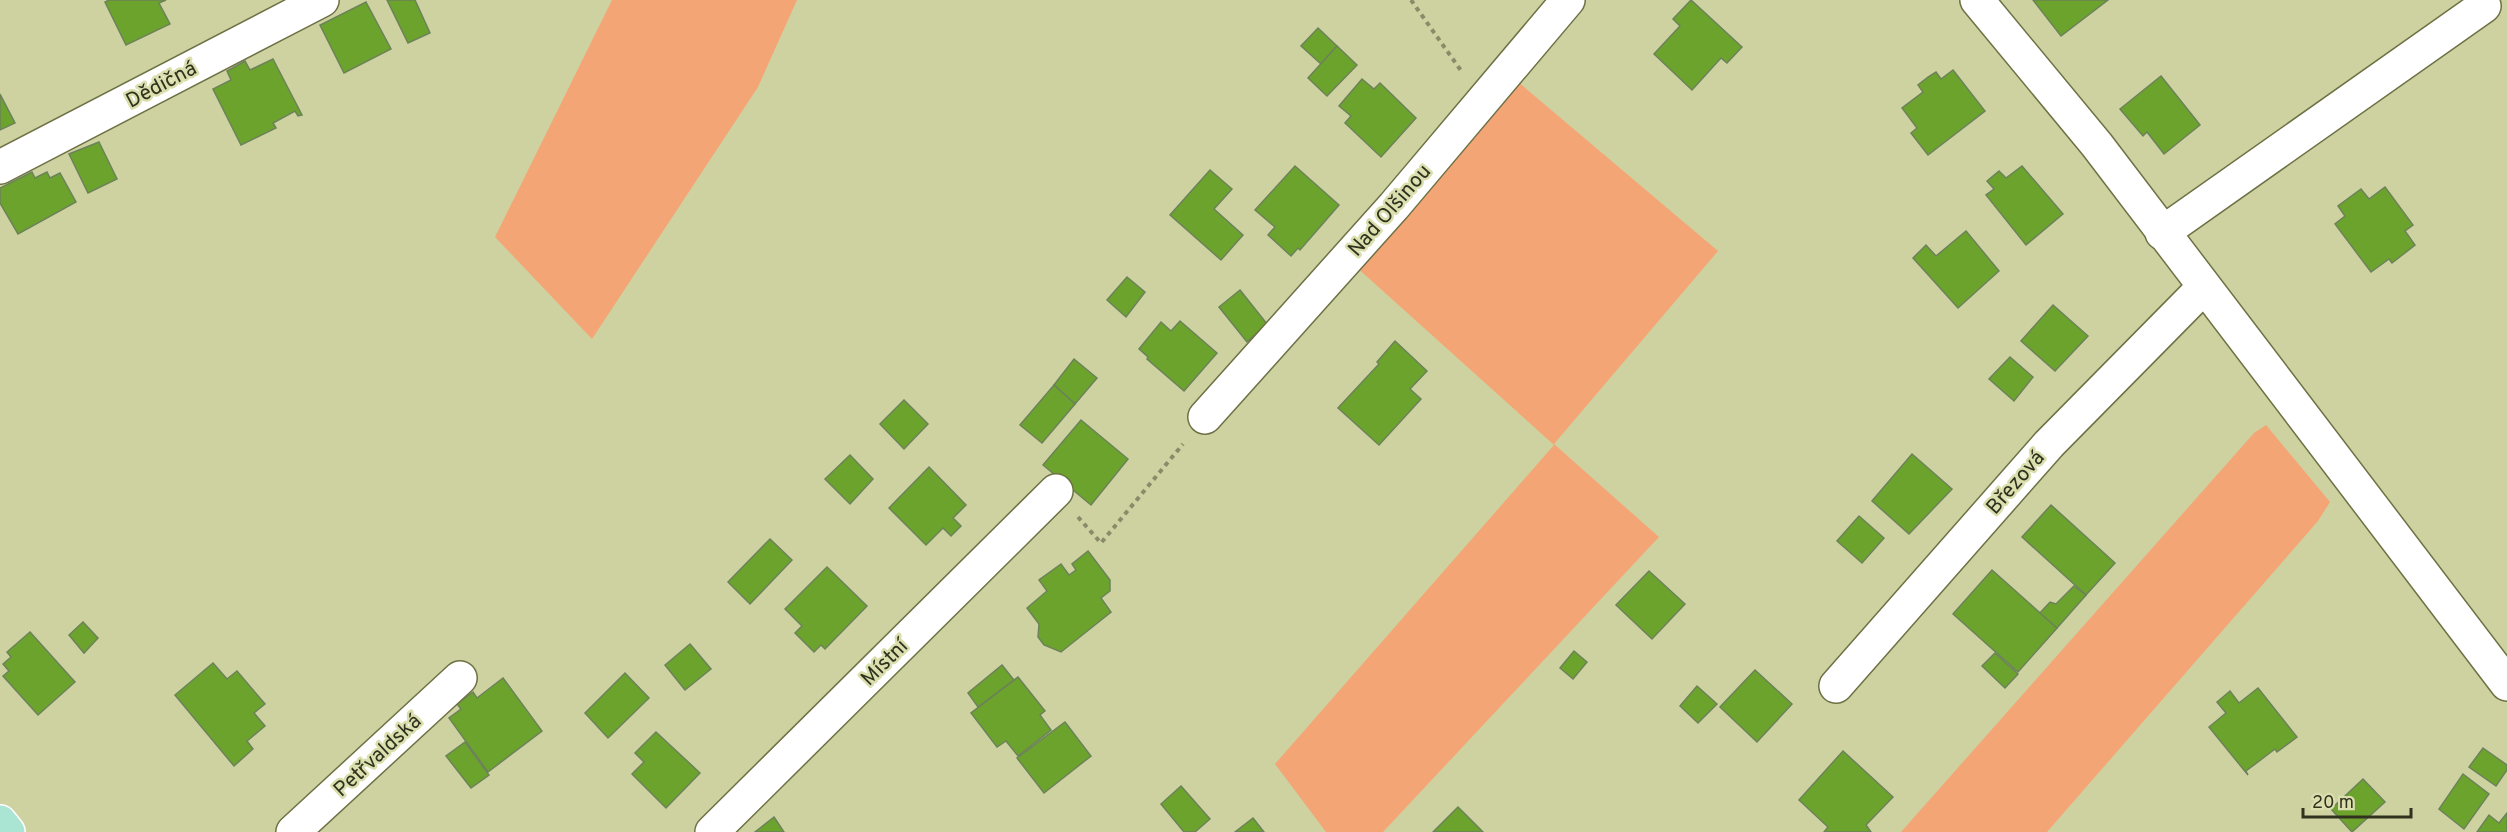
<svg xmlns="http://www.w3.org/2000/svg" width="2507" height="832" font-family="Overpass,sans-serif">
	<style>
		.green { fill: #f4a576 }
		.building { fill: #6ca32d; stroke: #6c8259; stroke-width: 1.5 }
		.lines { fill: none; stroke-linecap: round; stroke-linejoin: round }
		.minor-casing { stroke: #6e7144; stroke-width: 36 }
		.major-casing { stroke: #fff; stroke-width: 36 }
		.path { stroke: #898c68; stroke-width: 4; stroke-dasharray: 4.5 4.5; stroke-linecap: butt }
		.minor { stroke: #fff; stroke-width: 33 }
		.major { stroke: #aae5d3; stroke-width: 33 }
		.labels { text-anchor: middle; stroke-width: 5; stroke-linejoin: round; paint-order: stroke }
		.street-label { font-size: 21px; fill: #30321e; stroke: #dbdfae }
	</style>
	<rect width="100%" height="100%" fill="#ced2a1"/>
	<!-- green -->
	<g class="green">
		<polygon points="612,0 797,0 758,87 592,339 495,237"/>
		<polygon points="1517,81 1718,251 1554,444 1659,537 1383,832 1326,832 1275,764 1554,445 1354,265"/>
		<polygon points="2266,425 2330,502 2318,521 2047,832 1901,832 2254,433"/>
	</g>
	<!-- building -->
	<g class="building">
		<polygon points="109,0 166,0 159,3 170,24 126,45 105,2"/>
		<polygon points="387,0 415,0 430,33 408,43"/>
		<polygon points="1691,0 1742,47 1727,63 1721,58 1692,90 1654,54 1680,26 1673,19"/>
		<polygon points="2033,0 2108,0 2061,36"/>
		<polygon points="366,2 391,49 344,73 320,25"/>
		<polygon points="1318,28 1337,46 1321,64 1301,46"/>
		<polygon points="1337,46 1357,65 1327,96 1308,78"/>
		<polygon points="273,59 302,115 298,116 295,111 273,123 276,128 241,145 213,89 231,80 227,71 245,61 250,70"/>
		<polygon points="1953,70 1985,111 1928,155 1911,133 1917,128 1902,108 1923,92 1918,85 1928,77 1936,72 1941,79"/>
		<polygon points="2161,76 2200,125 2164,154 2147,132 2143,136 2120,109"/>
		<polygon points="1362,79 1374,89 1380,83 1416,118 1381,157 1345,123 1351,116 1339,106"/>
		<polygon points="0,94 15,123 0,130"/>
		<polygon points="99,142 117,179 88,193 69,154"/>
		<polygon points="1295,166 1339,205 1300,250 1298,248 1291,256 1268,235 1275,227 1255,210"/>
		<polygon points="2022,166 2063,214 2026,245 1986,195 1994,189 1987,181 1999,171 2006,178"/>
		<polygon points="1210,170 1232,189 1214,209 1243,235 1221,260 1170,215"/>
		<polygon points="32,172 35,178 47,172 50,178 60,173 76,202 18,234 0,203 0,188"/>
		<polygon points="2385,187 2413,225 2405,231 2415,245 2392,263 2389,259 2371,272 2335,224 2345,216 2338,206 2361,189 2369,199"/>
		<polygon points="1966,231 1999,271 1958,308 1913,258 1926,245 1936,256"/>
		<polygon points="1127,277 1145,292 1126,317 1107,300"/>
		<polygon points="1240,290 1267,324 1247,342 1219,307"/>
		<polygon points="2053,305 2088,336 2055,371 2021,341"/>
		<polygon points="1180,321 1217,353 1184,391 1147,359 1148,357 1139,349 1161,322 1171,331"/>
		<polygon points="1395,341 1427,371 1410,389 1421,399 1379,445 1338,408 1379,364 1377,362"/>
		<polygon points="2010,357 2033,377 2014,401 1989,379"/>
		<polygon points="1074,359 1097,378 1075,404 1054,385"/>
		<polygon points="1054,385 1075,404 1042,443 1020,425"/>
		<polygon points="904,400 928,424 904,449 880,424"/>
		<polygon points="1081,420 1128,459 1091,505 1043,465"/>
		<polygon points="1912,454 1952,489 1909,534 1872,501"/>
		<polygon points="850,455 873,479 850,504 825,479"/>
		<polygon points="929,467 966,505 953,518 961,526 951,536 943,528 926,545 889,508"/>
		<polygon points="2051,505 2115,563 2086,595 2022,537"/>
		<polygon points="1859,516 1884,538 1862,563 1837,541"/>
		<polygon points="770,539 792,560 750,604 728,582"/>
		<polygon points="1088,551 1110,580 1110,591 1101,598 1111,612 1061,652 1044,645 1038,637 1039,624 1027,608 1047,591 1039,580 1061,564 1069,575 1076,570 1072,564"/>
		<polygon points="827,567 867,606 825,649 821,645 814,652 795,633 802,626 785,609"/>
		<polygon points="1992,570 2057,628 2018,672 1953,614"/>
		<polygon points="1649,571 1685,604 1652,639 1616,605"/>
		<polygon points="2074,586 2086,595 2057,628 2040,613 2050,602 2056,604"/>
		<polygon points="83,622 98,638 84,653 69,635"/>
		<polygon points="30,632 75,682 38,715 3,676 9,671 3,664 11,657 7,652"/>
		<polygon points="690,644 711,669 685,690 665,665"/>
		<polygon points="1574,651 1587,662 1573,679 1560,668"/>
		<polygon points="1995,653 2018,674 2005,688 1982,666"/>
		<polygon points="213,663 227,679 237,671 265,704 254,713 265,726 247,741 253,749 234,766 175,695"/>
		<polygon points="1002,665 1014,680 978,707 968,693"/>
		<polygon points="1755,670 1792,704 1757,742 1720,707"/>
		<polygon points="625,673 649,698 608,738 585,713"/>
		<polygon points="1018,677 1045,711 1040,715 1051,730 1018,756 1006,741 997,747 971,713"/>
		<polygon points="503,678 542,731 488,772 449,718 461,709 457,704 473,692 477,698"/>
		<polygon points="1697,686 1717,704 1698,723 1680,706"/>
		<polygon points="2258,688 2297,737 2277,752 2275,749 2246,771 2248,775 2209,727 2226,713 2217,702 2230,691 2239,703"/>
		<polygon points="1065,722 1091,756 1044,793 1017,758"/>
		<polygon points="656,732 700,773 666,808 632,774 644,762 635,753"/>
		<polygon points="465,742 489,775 471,788 446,756"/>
		<polygon points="2483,748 2507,765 2507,770 2496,786 2469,767"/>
		<polygon points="1843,751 1893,797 1866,825 1871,832 1824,832 1828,827 1799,800"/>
		<polygon points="2463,774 2489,794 2464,829 2439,809"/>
		<polygon points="2363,779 2385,802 2352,832 2331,809"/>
		<polygon points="1181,786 1210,819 1195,832 1184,832 1161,804"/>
		<polygon points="1458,807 1483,832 1433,832"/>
		<polygon points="2507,813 2507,832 2477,832 2489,815 2499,823"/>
		<polygon points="774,817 784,832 755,832"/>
		<polygon points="1253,818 1264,832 1235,832"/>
	</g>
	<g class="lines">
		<defs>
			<g id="minor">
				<polyline points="1977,0 2097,145 2507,684"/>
				<polyline points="0,167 322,0"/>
				<polyline points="2162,233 2484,6"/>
				<polyline points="1205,417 1394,206 1568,0"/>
				<polyline points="1836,686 2049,444 2203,288"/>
				<polyline points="293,832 460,678"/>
				<polyline points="712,832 1056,491"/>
			</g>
			<polyline id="major" points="0,822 8,832"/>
		</defs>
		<!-- minor casing -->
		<use href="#minor" class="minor-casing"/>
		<!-- major casing -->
		<use href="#major" class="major-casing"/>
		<!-- path -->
		<g class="path">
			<polyline points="1411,0 1462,72"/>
			<polyline points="1078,517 1101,543 1183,444"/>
		</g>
		<!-- minor -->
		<use href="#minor" class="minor"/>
		<!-- major -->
		<use href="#major" class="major"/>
	</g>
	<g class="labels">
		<!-- street labels -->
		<g class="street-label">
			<text transform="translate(161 84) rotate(-28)" y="7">Dědičná</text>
			<text transform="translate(1389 210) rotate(-49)" y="7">Nad Olšinou</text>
			<text transform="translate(2015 482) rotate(-49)" y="7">Březová</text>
			<text transform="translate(884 662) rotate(-45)" y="7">Místní</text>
			<text transform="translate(377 755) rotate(-43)" y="7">Petřvaldská</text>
		</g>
	</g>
	<!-- scale -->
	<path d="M2303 808v9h108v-9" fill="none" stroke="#30321e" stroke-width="3"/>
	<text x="2312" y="808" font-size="18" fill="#30321e" stroke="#dbdfae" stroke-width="4.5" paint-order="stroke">20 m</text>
</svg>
